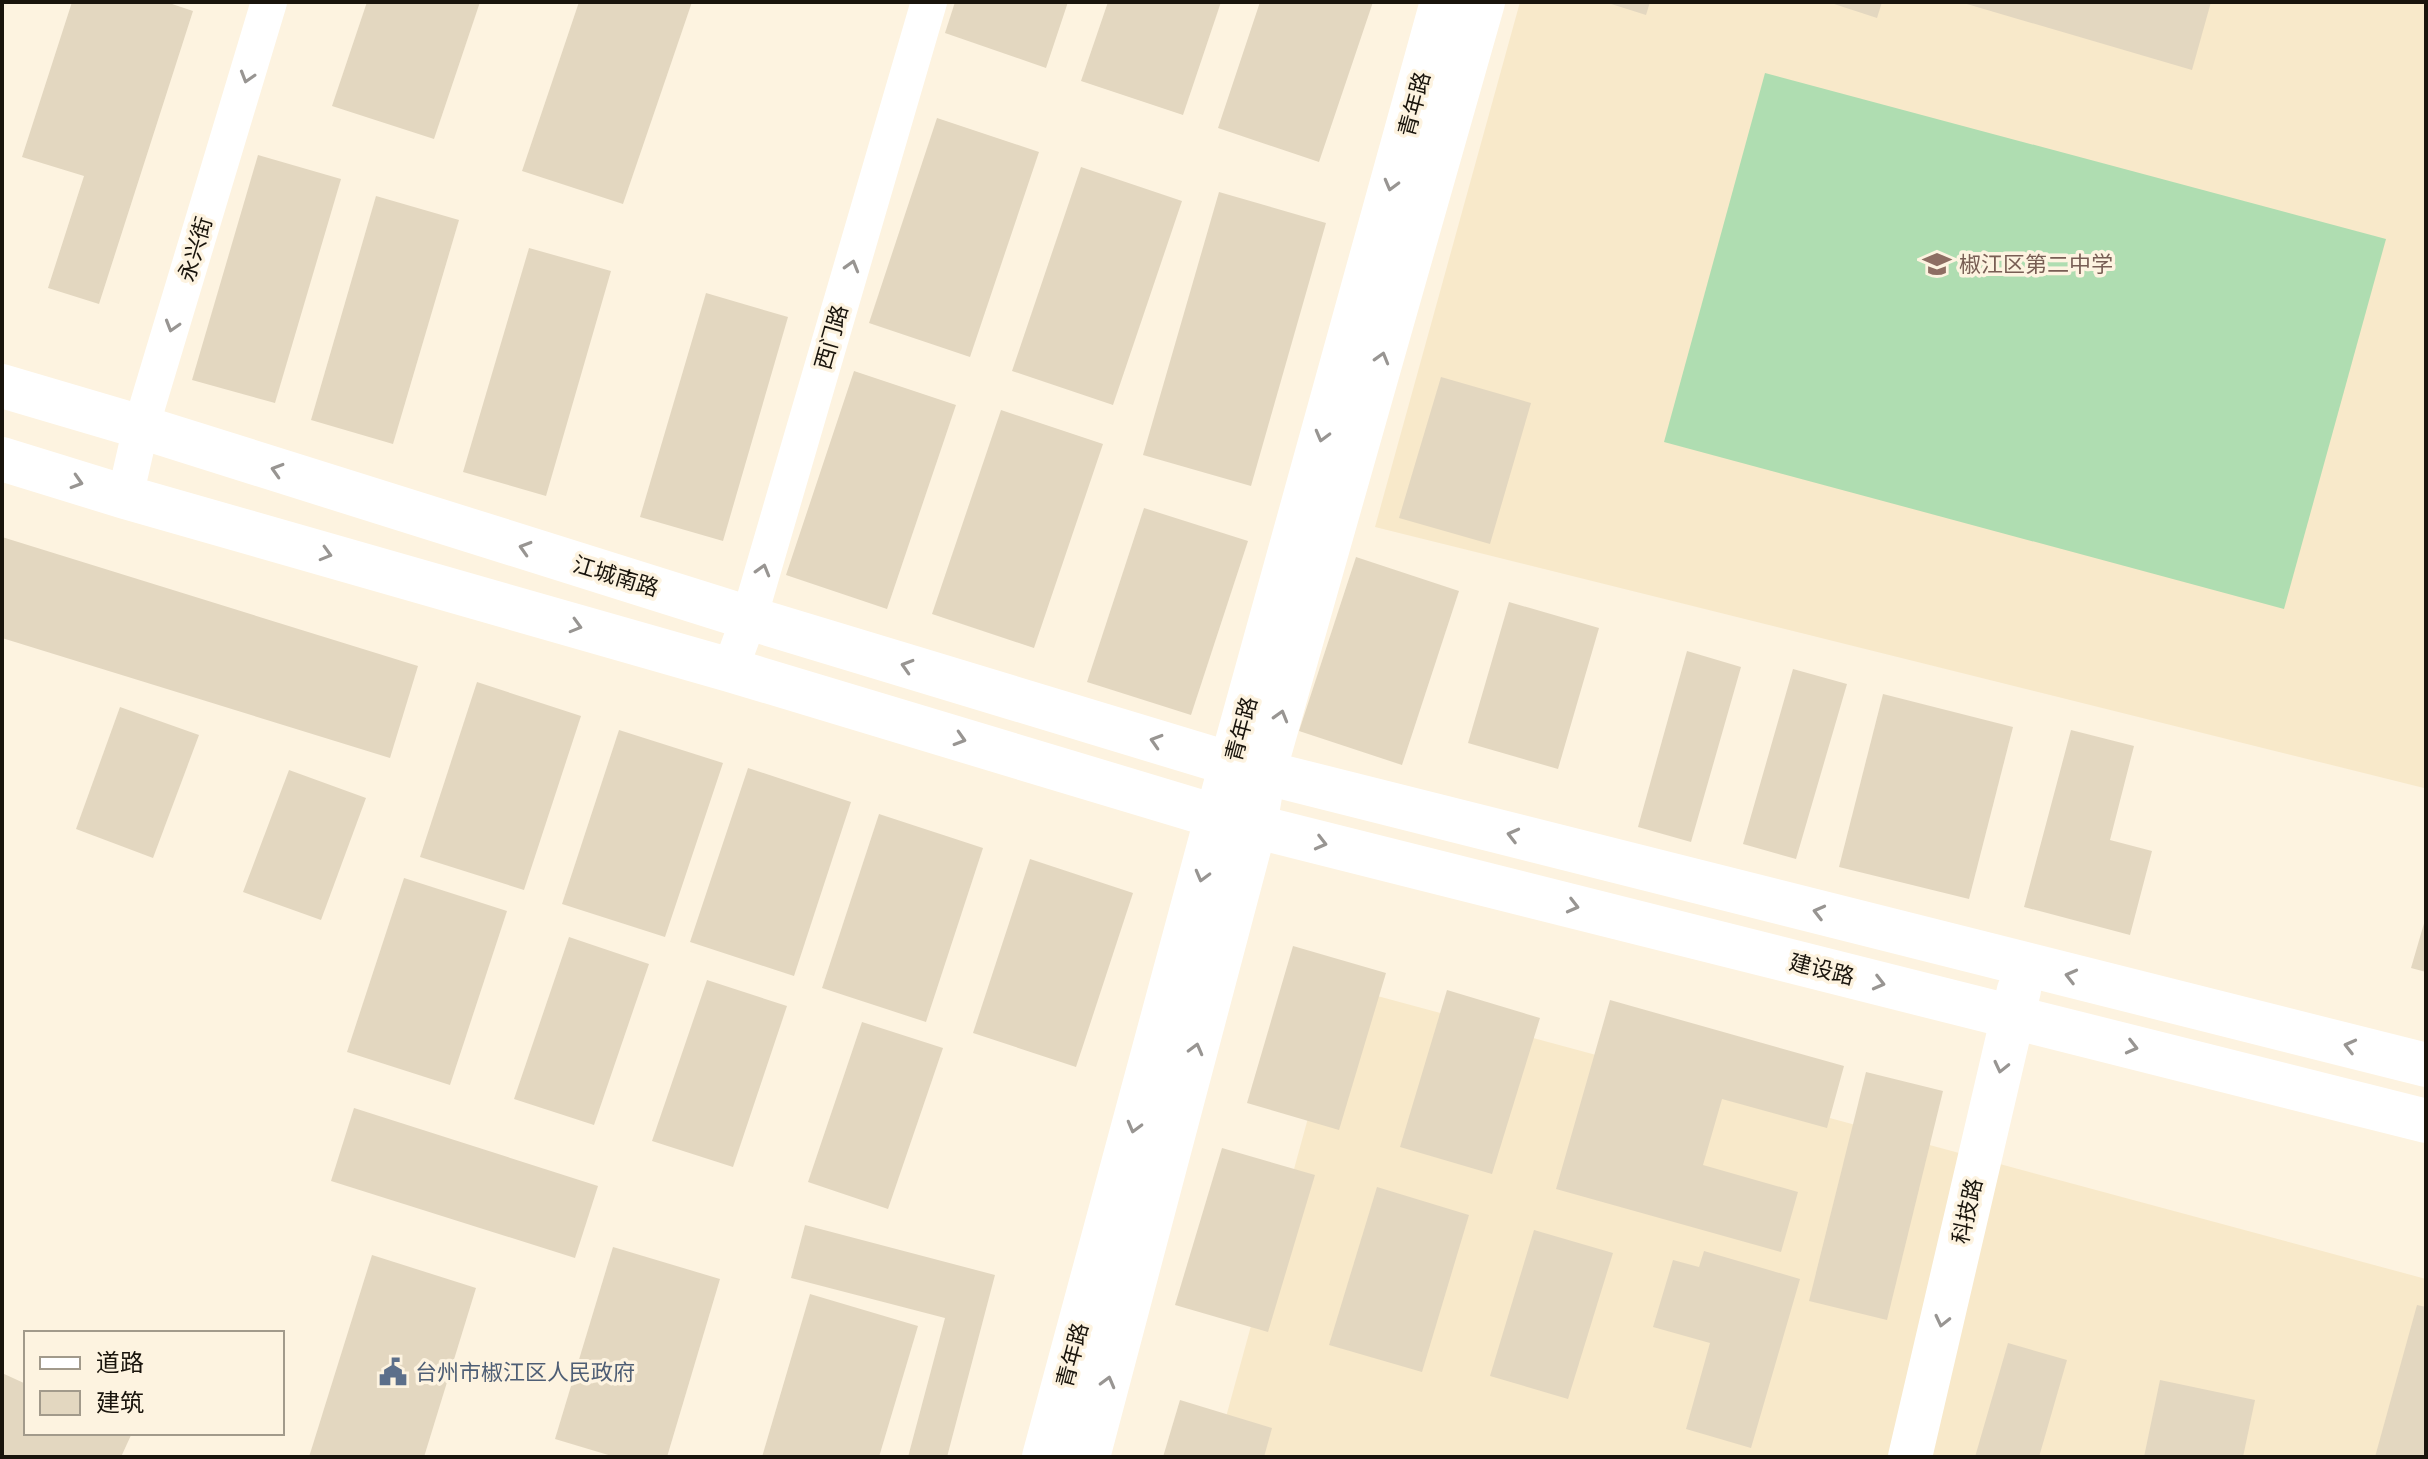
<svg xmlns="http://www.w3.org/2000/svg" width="2428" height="1459" font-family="'Fira Sans Condensed','Noto Sans SC',sans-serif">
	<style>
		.built { fill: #f8e9ca }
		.garden { fill: #afddb1 }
		.building { fill: #e3d7c0 }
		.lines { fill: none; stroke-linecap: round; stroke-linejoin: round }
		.street { stroke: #fff; stroke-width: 36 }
		.secondary { stroke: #fff; stroke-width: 44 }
		.oneway { stroke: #989592 }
		.labels { text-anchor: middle; stroke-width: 7; stroke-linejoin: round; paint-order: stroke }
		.street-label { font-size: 22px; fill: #19140c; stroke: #fdf3e0 }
		.education-label { font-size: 22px; fill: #785e54; stroke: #fdf3e0; text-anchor: start }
		.service-label { font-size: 22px; fill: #4e5e75; stroke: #fdf3e0; text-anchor: start }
	</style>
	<rect width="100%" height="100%" fill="#fdf3e0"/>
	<!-- built -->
	<g class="built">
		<polygon points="1520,2 2426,2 2426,783 2424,788 1375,527"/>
		<polygon points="1344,987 2426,1279 2426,1457 1215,1457"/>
	</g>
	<!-- garden -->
	<polygon class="garden" points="1765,73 2386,239 2284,609 1664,442"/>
	<!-- building -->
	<g class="building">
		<polygon points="72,2 166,2 193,11 99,304 48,288 84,176 22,157"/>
		<polygon points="367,2 480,2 434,139 332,106"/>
		<polygon points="579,2 692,2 623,204 522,171"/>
		<polygon points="955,2 1068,2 1046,68 945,33"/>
		<polygon points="1108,2 1221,2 1183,115 1081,81"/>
		<polygon points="1260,2 1373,2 1319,162 1218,128"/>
		<polygon points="1605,2 1650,2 1646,15"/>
		<polygon points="1828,2 1882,2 1877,18"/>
		<polygon points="1960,2 2211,2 2192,70"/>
		<polygon points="937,118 1039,152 970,357 869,323"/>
		<polygon points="258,155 341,179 275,403 192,380"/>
		<polygon points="1081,167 1182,201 1113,405 1012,371"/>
		<polygon points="1219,192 1326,223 1251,486 1143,455"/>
		<polygon points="376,196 459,220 393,444 311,420"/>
		<polygon points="529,248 611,271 546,496 463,472"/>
		<polygon points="706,293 788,317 723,541 640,517"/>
		<polygon points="854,371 956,405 887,609 786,575"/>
		<polygon points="1441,377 1531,403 1490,544 1399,518"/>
		<polygon points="1001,410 1103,444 1034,648 932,614"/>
		<polygon points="1144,508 1248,541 1191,715 1087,682"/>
		<polygon points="2,537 418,666 390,758 2,638"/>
		<polygon points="1356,557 1459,591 1402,765 1299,731"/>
		<polygon points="1509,602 1599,628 1558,769 1468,743"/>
		<polygon points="1687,651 1741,667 1691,842 1638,827"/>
		<polygon points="1793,669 1847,684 1796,859 1743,844"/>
		<polygon points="477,682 581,716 524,890 420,857"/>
		<polygon points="1883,694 2013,727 1969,899 1839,867"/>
		<polygon points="120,707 199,735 153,858 76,829"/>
		<polygon points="619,730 723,763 665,937 562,904"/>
		<polygon points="2071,730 2134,746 2110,840 2152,851 2130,935 2024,907"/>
		<polygon points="748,768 851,802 794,976 690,942"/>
		<polygon points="289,770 366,798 321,920 243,892"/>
		<polygon points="879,814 983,848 926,1022 822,988"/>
		<polygon points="1030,859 1133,893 1076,1067 973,1033"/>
		<polygon points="404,878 507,911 450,1085 347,1052"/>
		<polygon points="2425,920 2426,920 2426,972 2411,968"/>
		<polygon points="569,937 649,964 594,1125 514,1099"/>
		<polygon points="1293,946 1386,973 1339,1130 1247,1103"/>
		<polygon points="707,980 787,1006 733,1167 652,1141"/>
		<polygon points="1447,990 1540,1018 1492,1174 1400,1147"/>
		<polygon points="1610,1000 1844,1066 1827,1128 1722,1099 1703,1165 1798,1192 1781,1252 1556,1189"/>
		<polygon points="862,1022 943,1048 888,1209 808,1182"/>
		<polygon points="1866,1072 1943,1091 1887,1320 1809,1301"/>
		<polygon points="354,1108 598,1186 575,1258 331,1181"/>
		<polygon points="1222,1148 1315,1175 1268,1332 1175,1305"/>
		<polygon points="1377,1187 1469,1215 1422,1372 1329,1345"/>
		<polygon points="805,1225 995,1275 947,1457 908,1457 945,1318 791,1278"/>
		<polygon points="1534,1230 1613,1253 1568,1399 1490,1376"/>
		<polygon points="613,1247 720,1279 667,1457 615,1457 555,1439"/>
		<polygon points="1704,1251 1800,1279 1751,1448 1686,1429 1710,1343 1653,1327 1673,1260 1699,1267"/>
		<polygon points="372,1255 476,1288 424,1457 309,1457"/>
		<polygon points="810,1294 918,1326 879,1457 762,1457"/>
		<polygon points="2417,1305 2426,1307 2426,1457 2375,1457"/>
		<polygon points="2008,1343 2067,1360 2039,1457 1975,1457"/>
		<polygon points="2,1373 26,1384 26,1433 132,1433 121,1457 2,1457"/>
		<polygon points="2160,1380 2255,1400 2243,1457 2144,1457"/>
		<polygon points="1180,1400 1272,1428 1264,1457 1163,1457"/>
	</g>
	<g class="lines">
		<!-- street -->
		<g class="street">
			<polyline points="125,497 141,427 269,2"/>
			<polyline points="730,670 749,618 929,2"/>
		</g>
		<!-- secondary -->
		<g class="secondary">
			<polyline points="2,386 141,427 749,618 1231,764 2426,1065"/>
			<polyline points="2,459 125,497 730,670 1218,817 2426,1121"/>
			<polyline points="1044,1457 1231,764 1442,2"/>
			<polyline points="1088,1457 1255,826 1264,772 1483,2"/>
			<polyline points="1910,1457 2019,990"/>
		</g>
	</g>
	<!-- one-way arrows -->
	<defs><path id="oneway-chevron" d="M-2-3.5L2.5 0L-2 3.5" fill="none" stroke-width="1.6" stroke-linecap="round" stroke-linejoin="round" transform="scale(2)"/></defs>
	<g class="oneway">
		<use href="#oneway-chevron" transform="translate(247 77) rotate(107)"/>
		<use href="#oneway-chevron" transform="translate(1391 185) rotate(105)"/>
		<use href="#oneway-chevron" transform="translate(852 266) rotate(-74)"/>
		<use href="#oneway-chevron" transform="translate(172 326) rotate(107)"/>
		<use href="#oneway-chevron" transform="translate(1382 358) rotate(-74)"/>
		<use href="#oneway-chevron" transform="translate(1322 436) rotate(105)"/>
		<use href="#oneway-chevron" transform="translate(277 470) rotate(-163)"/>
		<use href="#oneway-chevron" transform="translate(77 482) rotate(17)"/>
		<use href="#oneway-chevron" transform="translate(525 548) rotate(-163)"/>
		<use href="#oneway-chevron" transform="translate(326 554) rotate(16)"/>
		<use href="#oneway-chevron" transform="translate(763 570) rotate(-74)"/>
		<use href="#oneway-chevron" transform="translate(576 626) rotate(16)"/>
		<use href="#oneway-chevron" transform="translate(907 666) rotate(-163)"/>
		<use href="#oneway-chevron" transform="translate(1281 716) rotate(-74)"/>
		<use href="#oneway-chevron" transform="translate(960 739) rotate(17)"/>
		<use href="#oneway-chevron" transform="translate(1156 741) rotate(-163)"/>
		<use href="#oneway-chevron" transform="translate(1513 835) rotate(-166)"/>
		<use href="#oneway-chevron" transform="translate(1321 843) rotate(14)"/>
		<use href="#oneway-chevron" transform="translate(1202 876) rotate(105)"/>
		<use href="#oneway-chevron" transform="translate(1573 906) rotate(14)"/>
		<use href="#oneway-chevron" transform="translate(1819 912) rotate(-166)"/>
		<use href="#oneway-chevron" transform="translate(2071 976) rotate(-166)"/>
		<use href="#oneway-chevron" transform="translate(1879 983) rotate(14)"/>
		<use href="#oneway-chevron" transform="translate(2350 1046) rotate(-166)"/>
		<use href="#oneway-chevron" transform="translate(2132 1047) rotate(14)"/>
		<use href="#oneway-chevron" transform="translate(1196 1049) rotate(-75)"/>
		<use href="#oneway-chevron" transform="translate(2001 1067) rotate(103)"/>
		<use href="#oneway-chevron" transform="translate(1134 1127) rotate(105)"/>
		<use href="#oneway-chevron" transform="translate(1942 1321) rotate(103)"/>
		<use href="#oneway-chevron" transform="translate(1108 1382) rotate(-75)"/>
	</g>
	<!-- icons -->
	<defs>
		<symbol id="school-bare" viewBox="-9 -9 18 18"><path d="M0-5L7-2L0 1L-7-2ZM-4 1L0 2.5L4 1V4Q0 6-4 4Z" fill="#8d6e63" stroke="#fdf3e0" stroke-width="2.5" paint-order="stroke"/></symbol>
		<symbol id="civic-bare" viewBox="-9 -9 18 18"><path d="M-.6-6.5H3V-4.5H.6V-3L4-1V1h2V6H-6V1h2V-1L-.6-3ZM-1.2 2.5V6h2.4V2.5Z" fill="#5c6f8a" stroke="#fdf3e0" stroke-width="2.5" paint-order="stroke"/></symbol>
	</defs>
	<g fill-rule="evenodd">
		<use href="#school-bare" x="1917" y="244" width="40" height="40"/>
		<use href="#civic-bare" x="373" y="1352" width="40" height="40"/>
	</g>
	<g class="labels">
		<!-- street labels -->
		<g class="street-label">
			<text transform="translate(1414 104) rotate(-75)" y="8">青年路</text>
			<text transform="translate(195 249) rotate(-73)" y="8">永兴街</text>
			<text transform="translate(831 337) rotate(-74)" y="8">西门路</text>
			<text transform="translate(616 576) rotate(17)" y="8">江城南路</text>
			<text transform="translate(1241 729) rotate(-75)" y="8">青年路</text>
			<text transform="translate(1822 969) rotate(14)" y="8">建设路</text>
			<text transform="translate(1967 1211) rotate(-77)" y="8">科技路</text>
			<text transform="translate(1072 1355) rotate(-75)" y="8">青年路</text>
		</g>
		<!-- education labels -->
		<g class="education-label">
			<text x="1959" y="272">椒江区第二中学</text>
		</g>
		<!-- service labels -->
		<g class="service-label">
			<text x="415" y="1380">台州市椒江区人民政府</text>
		</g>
	</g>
	<!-- border -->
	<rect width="2428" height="1459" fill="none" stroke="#19140c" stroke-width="8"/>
	<!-- legend -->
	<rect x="24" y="1331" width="260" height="104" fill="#fdf3e0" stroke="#a29a8b" stroke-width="2"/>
	<rect x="40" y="1357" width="40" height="12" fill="#ffffff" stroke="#a29a8b" stroke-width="2"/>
	<text x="96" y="1371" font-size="24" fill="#19140c">道路</text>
	<rect x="40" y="1391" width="40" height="24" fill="#e3d7c0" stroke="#a29a8b" stroke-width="2"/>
	<text x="96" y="1411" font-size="24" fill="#19140c">建筑</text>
</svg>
